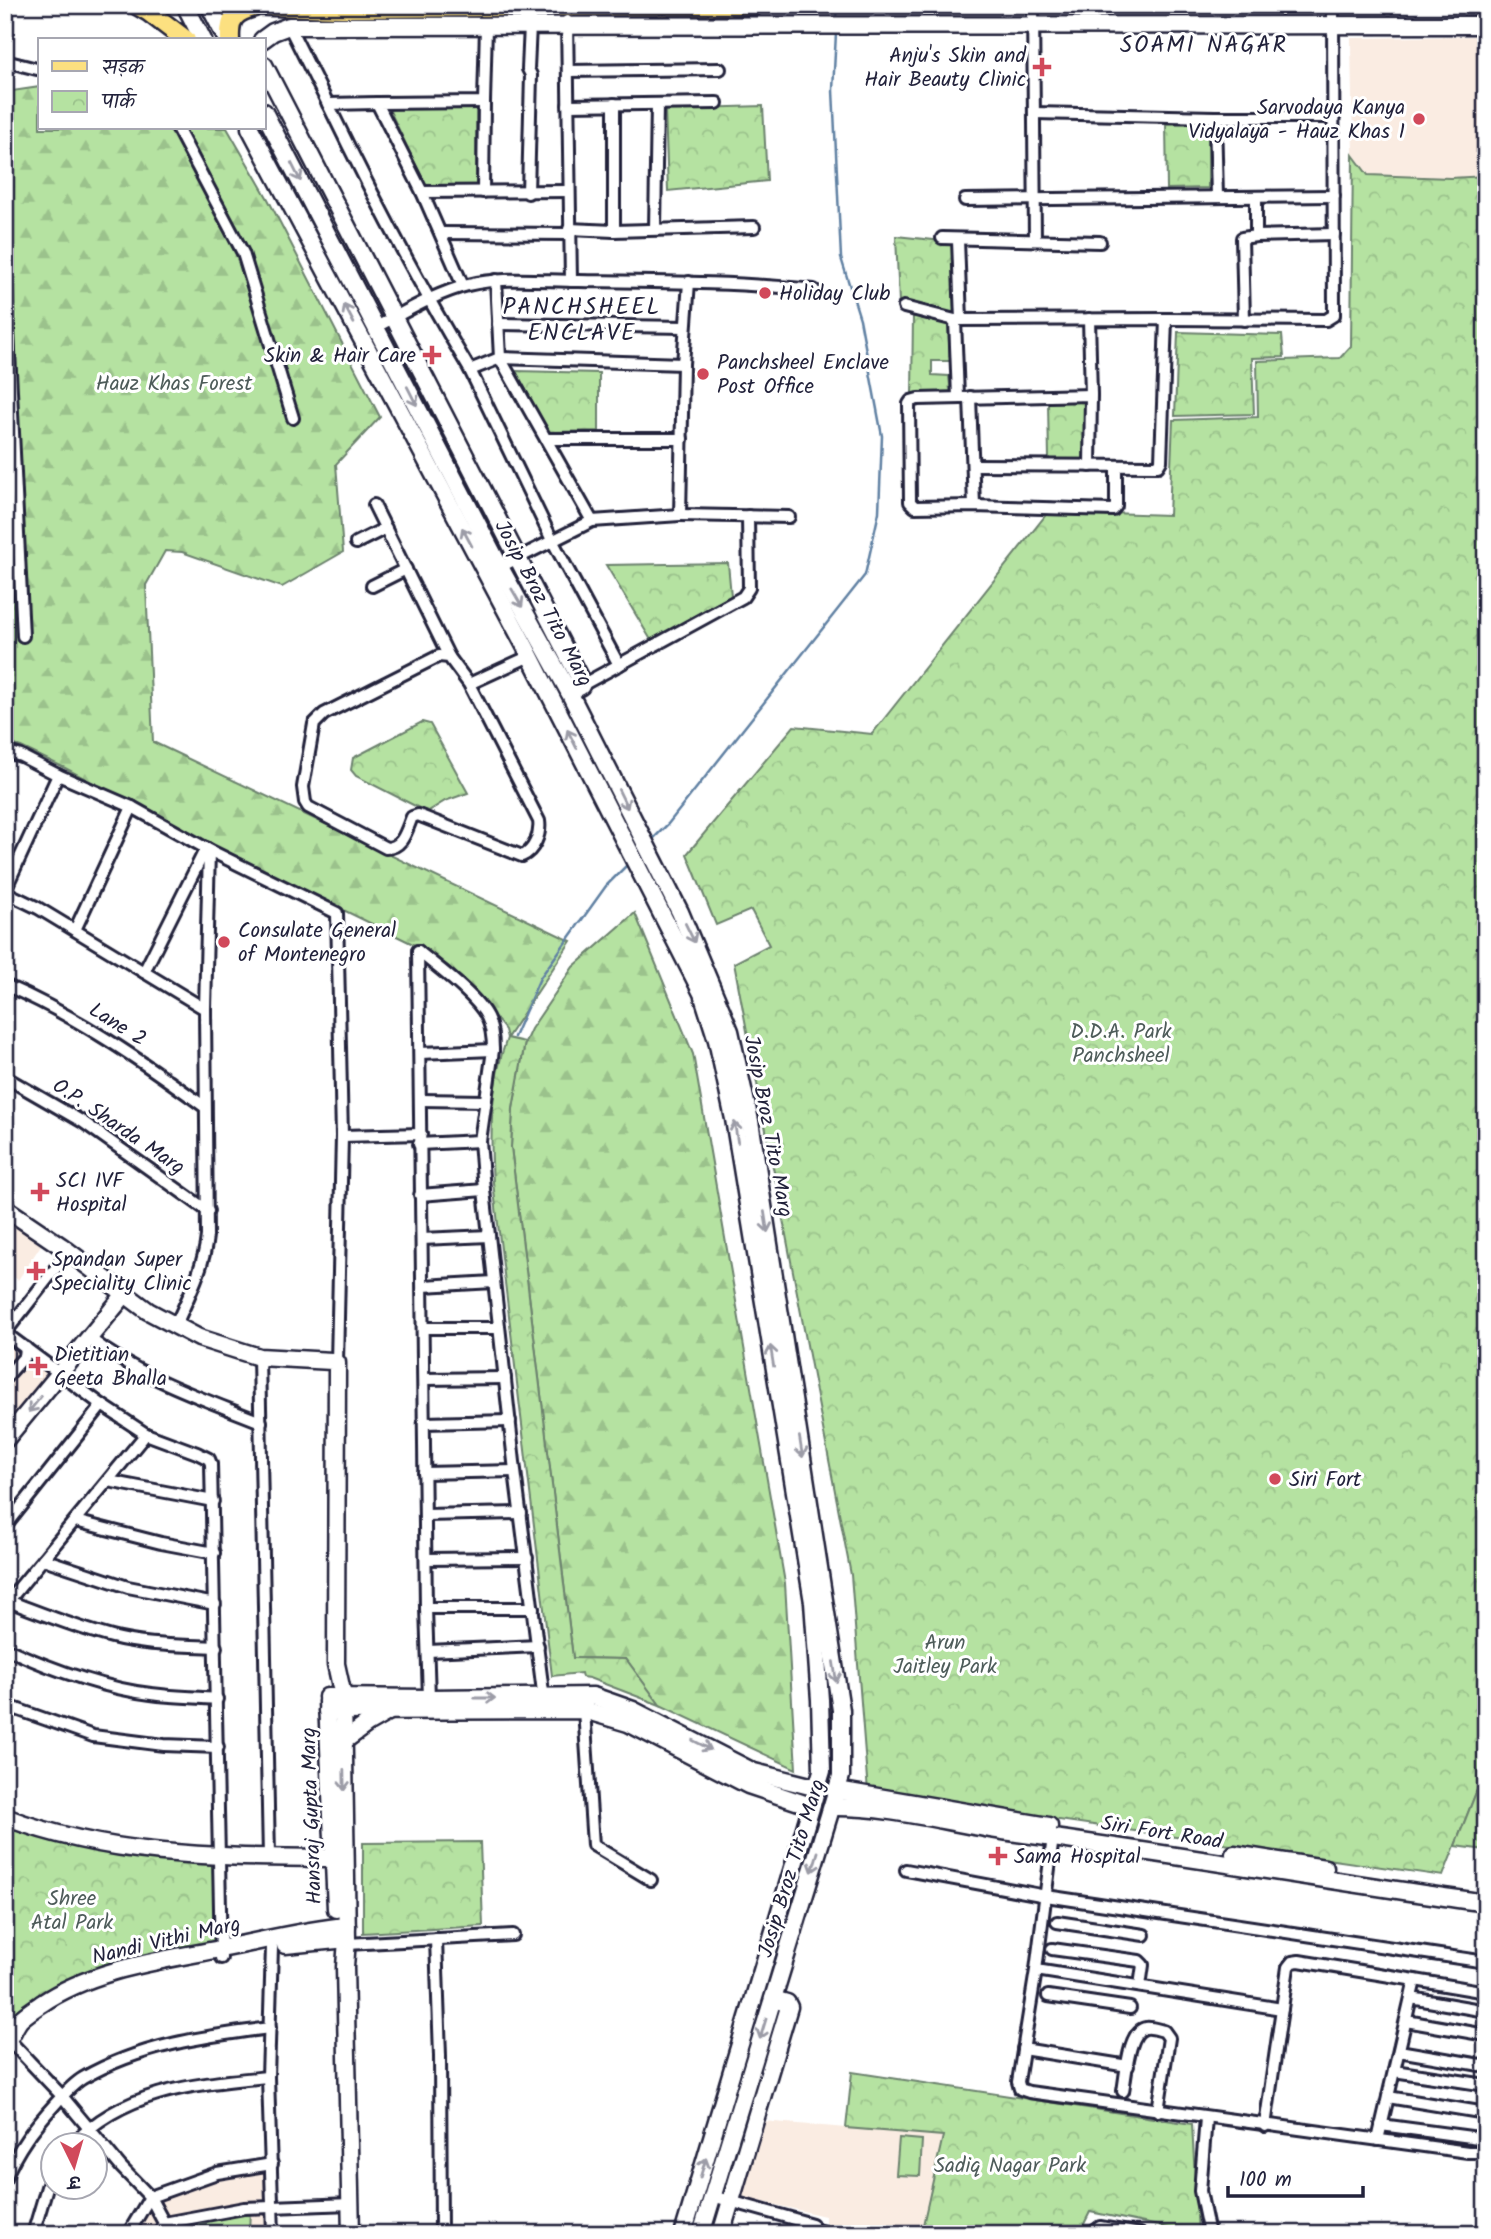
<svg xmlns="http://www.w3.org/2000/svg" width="1491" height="2239" font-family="Kalam,'Playpen Sans Deva',sans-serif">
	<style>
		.built { fill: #faece2 }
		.forest { fill: url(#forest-firs); stroke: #6c826e; stroke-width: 2 }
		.park { fill: url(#park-crowns); stroke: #6c826e; stroke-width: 2 }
		.pitch { fill: #b5e2a1; stroke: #6c826e; stroke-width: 2 }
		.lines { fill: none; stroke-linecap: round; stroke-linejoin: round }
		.stream { stroke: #6181a3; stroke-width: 2.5 }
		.street-casing { stroke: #22223b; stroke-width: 16 }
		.secondary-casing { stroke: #22223b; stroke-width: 21 }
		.primary-casing { stroke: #22223b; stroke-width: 23 }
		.street { stroke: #fff; stroke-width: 10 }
		.secondary { stroke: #fff; stroke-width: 16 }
		.primary { stroke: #fce080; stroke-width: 18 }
		.oneway { stroke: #9c9ca7 }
		.poi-dot { fill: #d1495b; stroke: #fff; stroke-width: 2.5 }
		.labels { text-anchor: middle; stroke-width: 6; stroke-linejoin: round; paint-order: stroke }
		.poi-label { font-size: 21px; fill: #22223b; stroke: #fff; text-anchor: start }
		.park-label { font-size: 21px; fill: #4e5c5a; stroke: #fff }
		.street-label { font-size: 21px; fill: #22223b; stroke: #fff }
		.neighbourhood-label { font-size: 23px; letter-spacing: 2px; fill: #22223b; stroke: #fff }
	</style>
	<defs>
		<pattern id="forest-firs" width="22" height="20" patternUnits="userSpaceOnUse" patternTransform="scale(1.75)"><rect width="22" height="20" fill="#b5e2a1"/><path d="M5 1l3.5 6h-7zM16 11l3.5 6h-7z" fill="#9bc28c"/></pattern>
		<pattern id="park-crowns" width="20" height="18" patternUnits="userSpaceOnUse" patternTransform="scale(1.75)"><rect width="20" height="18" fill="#b5e2a1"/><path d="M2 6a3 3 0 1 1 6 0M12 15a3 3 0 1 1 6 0" fill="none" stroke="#9bc28c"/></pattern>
	</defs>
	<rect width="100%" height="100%" fill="#fff"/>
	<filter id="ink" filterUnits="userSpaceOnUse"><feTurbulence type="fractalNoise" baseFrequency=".0143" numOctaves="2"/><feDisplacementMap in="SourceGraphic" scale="14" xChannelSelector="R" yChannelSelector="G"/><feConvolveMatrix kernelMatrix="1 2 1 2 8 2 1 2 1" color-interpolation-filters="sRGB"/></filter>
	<g filter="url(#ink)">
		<!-- built -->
		<g class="built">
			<polygon points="1486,36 1486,176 1450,178 1368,175 1353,155 1351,38"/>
			<polygon points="7,1219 43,1242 18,1280 5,1271 5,1222"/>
			<polygon points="5,1336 54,1374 5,1430"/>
			<polygon points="762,2121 944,2136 921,2234 864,2234 825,2223 825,2216 741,2197"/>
			<polygon points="271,2166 270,2234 131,2234 150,2197"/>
		</g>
		<!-- forest -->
		<g class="forest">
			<polygon points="40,87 40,128 227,128 268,199 380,417 336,464 343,552 282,587 182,552 165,551 146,585 153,742 571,941 507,1038 505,1030 484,1003 448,966 411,943 214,847 65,768 21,747 5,742 5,92"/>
			<polygon points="635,913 693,1054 785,1583 796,1769 660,1705 626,1659 573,1658 511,1147 513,1109 525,1042 531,1029 573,967"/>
		</g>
		<!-- park -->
		<g class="park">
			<polygon points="763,106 767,181 668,191 665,109"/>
			<polygon points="388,107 476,109 476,186 426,186"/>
			<polygon points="1208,123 1208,188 1167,189 1166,124"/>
			<polygon points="1353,155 1368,175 1450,178 1486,176 1486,1767 1443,1876 868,1792 851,1575 734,963 769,945 751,910 716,925 687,854 794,726 872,734 1049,511 1169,515 1173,420 1258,417 1257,361 1340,358 1351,346"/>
			<polygon points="896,236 952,242 954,315 899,303"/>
			<polygon points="913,315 948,324 950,361 932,361 932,375 949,376 951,395 912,396"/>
			<polygon points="1178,332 1282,335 1284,357 1252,358 1254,414 1175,416"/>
			<polygon points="516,371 599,373 599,431 548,432"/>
			<polygon points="1086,401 1085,460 1049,459 1048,402"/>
			<polygon points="728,563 731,596 651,640 606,565"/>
			<polygon points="422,722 430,724 468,793 445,801 427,812 356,776 351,770 353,758"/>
			<path d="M507,1038L525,1042L513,1108L511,1147L573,1658L626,1659L660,1705L589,1678L582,1677L581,1673L552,1676L493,1182C490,1134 490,1084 507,1038Z"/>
			<polygon points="5,1820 215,1860 219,1947 72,1981 8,2027 5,2024"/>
			<polygon points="480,1842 483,1926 363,1933 363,1843"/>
			<polygon points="852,2072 1192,2124 1198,2234 1090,2212 1079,2234 921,2234 943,2136 846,2128"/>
			<polygon points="250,2208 249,2234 166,2234 169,2228"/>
		</g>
		<!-- pitch -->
		<g class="pitch">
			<polygon points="1486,1767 1486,1850 1455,1846"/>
			<polygon points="899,2138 922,2140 920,2176 896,2175"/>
		</g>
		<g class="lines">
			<!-- stream -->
			<g class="stream">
				<polyline points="836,19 837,5"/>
				<polyline points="652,840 668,824 865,575 879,512 882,436 860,319 841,258 833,90 836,33"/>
				<polyline points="514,1037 540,978 606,886 630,862"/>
			</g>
			<defs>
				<g id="street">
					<polyline points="1033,5 1035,240"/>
					<polyline points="567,21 571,281"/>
					<polyline points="289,26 328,104 377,103"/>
					<polyline points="5,61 37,69"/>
					<polyline points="568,71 720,69"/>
					<path d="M328,104C372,195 418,283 470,370L500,358L683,364L689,282"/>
					<polyline points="614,104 614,231"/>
					<polyline points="568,105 717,103"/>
					<polyline points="1034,113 1215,117 1334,117"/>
					<polyline points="1215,117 1217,197"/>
					<polyline points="177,128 243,253 293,418"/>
					<polyline points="422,192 377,103 484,102 486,26"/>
					<polyline points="483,192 484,102"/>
					<polyline points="528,193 531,75 528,69 530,25"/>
					<polyline points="965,200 1334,196"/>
					<polyline points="569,229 614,231 754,227"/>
					<polyline points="655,229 657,104"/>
					<polyline points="441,233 569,234"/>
					<polyline points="1256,236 1334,234"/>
					<polyline points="942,238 1100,242"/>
					<polyline points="958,240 961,320"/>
					<polyline points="5,269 23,636"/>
					<polyline points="496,280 500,358 592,521 500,567"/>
					<polyline points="463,286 422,192 569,191"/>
					<polyline points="904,307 955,320"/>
					<polyline points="1089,319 1091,395"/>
					<polyline points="1166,319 1326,320 1334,315 1333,5"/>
					<polyline points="1244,320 1242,238 1256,236 1256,197"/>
					<polyline points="498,324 685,327"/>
					<path d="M376,327C405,312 436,293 468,285C504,276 543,281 579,281C658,282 736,282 814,290"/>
					<polyline points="470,370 552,540 619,665"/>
					<polyline points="958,397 955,320 1166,319 1161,461 1158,466 973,465"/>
					<polyline points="970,397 974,506"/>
					<polyline points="546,439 682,439"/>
					<polyline points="1090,466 1091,395 918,399 911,401 909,404 910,502 915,507 974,506 1113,510 1116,506 1116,467"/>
					<polyline points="374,505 449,657"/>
					<polyline points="680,515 789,517"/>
					<polyline points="592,521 680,515 683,364"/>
					<polyline points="356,543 386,528"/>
					<polyline points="372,586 406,569"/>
					<path d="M469,684L449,657L439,656L324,714L314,724L303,787L305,802L308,807L386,848C403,848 406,831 412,817L418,815L522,856C534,851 541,834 539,821L469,684L530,656"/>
					<polyline points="582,685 743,597 749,588 748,516"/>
					<polyline points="5,751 21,756 58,775 132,807 209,850 337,913 342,1136 337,1363"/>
					<polyline points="5,890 58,775"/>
					<polyline points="5,892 38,908 205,1009"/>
					<polyline points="75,930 132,807"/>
					<path d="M418,951C437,967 477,996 487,1017C492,1027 493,1039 493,1050L480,1141L484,1190L515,1471L544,1700"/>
					<polyline points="418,951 426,1608 429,1698"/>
					<polyline points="144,972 206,848"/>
					<path d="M5,985C77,1016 142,1061 205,1107"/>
					<polyline points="420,1053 493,1050"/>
					<polyline points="5,1077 83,1122 208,1211"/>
					<polyline points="421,1100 485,1101"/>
					<polyline points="342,1136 421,1134"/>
					<polyline points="419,1144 480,1141"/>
					<polyline points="420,1195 484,1190"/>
					<polyline points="422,1239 489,1236"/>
					<polyline points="69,1251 5,1333 102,1405 146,1434 197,1453 209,1459 211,1464 221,1958"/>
					<polyline points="423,1286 494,1282"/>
					<path d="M175,1327C188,1297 204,1268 207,1236L205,1009L209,850"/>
					<polyline points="423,1328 499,1328"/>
					<path d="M89,1338C141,1378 201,1398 261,1422"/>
					<polyline points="259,1357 269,1857"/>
					<polyline points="5,1378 25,1356 26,1348"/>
					<polyline points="424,1379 505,1378"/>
					<polyline points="424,1423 510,1421"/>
					<polyline points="424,1473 515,1471"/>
					<polyline points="108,1481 213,1501"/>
					<polyline points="425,1515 521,1513"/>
					<polyline points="75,1521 161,1543 214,1553"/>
					<polyline points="5,1527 102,1405"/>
					<polyline points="43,1559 128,1587 215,1604"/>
					<polyline points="426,1559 527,1558"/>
					<path d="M8,1601C43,1614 77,1628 112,1637C146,1646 181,1645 216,1647"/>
					<polyline points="5,1605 146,1434"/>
					<polyline points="426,1608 533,1608"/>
					<path d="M5,1648C51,1669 101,1688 151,1694C173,1697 195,1697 217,1699"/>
					<polyline points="428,1651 538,1646"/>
					<polyline points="5,1705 93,1736 164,1745 218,1747"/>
					<polyline points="584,1710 593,1845 651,1880"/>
					<polyline points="1053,1837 1036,1970 1018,2082 1020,2089 1029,2092 1468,2152 1478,2152 1486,2145"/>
					<polyline points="906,1870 1046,1896 1486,1962"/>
					<polyline points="1057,1922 1144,1935"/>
					<polyline points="436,1939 440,2056 441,2234"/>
					<polyline points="347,1944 513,1935"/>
					<polyline points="272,1947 268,2077 273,2234"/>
					<polyline points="1052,1949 1139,1961 1143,1965 1140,1986"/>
					<polyline points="1036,1970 1282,2009"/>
					<polyline points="1415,1980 1486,1992"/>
					<polyline points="1048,1996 1130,2008"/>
					<polyline points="1411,1998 1486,2011"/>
					<polyline points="1406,2021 1486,2035"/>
					<polyline points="9,2040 62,2096 121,2167 150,2197 164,2223"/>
					<polyline points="1023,2049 1128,2066"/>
					<polyline points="1399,2051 1486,2066"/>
					<polyline points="1394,2071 1486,2085"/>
					<path d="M1123,2091C1126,2076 1128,2030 1146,2028C1151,2027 1159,2030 1164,2031L1169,2038L1158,2111"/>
					<polyline points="1388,2097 1486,2113"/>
					<polyline points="1206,2118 1200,2191 1209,2234"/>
					<polyline points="1381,2125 1486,2139"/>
					<polyline points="1265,2126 1288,1967 1292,1962 1299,1961 1415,1980 1378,2140"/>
					<path d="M73,2144C124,2089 197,2084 268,2077"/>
					<path d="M5,2179C17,2149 34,2127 56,2103C64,2094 73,2084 83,2078C140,2045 206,2036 270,2028"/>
					<polyline points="712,2196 812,2224 811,2234"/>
					<polyline points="813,2229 829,2234"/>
					<polyline points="33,2234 47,2187 52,2176"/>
					<polyline points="131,2234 132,2227 150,2197 217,2173 272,2164"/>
					<polyline points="159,2234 164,2223 244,2208 351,2204"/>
					<polyline points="1091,2234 1100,2227 1140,2234"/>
				</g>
				<g id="secondary">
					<polyline points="185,5 203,40"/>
					<polyline points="209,5 227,40"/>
					<polyline points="262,40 273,32 289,26 1486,25"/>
					<polyline points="264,65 582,683 581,686 569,692"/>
					<polyline points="264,112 500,567 569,692 680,912 730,1031 750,1121 841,1710 841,1776 701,2234"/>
					<polyline points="250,128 526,648 702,993 717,1040 734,1119 813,1602 820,1700 822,1771 683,2234"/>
					<polyline points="5,1208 61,1246 148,1311 199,1338 259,1357 332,1361 337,1363 336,1664 343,1696 347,1939 345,1967 351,2234"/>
					<polyline points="5,1440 125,1294"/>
					<polyline points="327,1697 429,1698 593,1696 633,1710 754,1772 818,1788"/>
					<polyline points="327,1701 336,1909"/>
					<polyline points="327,1711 584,1710 628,1723 748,1785 811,1806"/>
					<polyline points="344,1741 367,1724 388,1712"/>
					<polyline points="837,1790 1049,1826"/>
					<path d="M832,1807C894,1806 955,1825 1017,1833C1173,1854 1329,1881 1486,1903"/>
					<path d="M5,1817C113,1858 220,1857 334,1858"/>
					<polyline points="1234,1854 1325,1868"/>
					<polyline points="285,1945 347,1939"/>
					<path d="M5,2044C11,2037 14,2028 19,2021C24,2015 34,2009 41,2004C93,1969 159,1961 220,1949C262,1941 303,1930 347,1926"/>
					<polyline points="721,2234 789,2007 787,2003 773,1999"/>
				</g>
				<g id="primary">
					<polyline points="137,5 149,12 186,40"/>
					<polyline points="233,5 342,8 754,5"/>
					<path d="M230,40C229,19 234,12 254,7"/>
				</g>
			</defs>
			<!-- street casing -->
			<use href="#street" class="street-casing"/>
			<!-- secondary casing -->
			<use href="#secondary" class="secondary-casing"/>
			<!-- primary casing -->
			<use href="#primary" class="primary-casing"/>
			<!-- street -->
			<use href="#street" class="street"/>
			<!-- secondary -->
			<use href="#secondary" class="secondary"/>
			<!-- primary -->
			<use href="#primary" class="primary"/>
		</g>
		<!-- one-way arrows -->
		<defs><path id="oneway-shaft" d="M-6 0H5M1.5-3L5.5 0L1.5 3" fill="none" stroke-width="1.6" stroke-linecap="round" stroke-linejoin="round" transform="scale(1.75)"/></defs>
		<g class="oneway">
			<use href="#oneway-shaft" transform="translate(296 172) rotate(63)"/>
			<use href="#oneway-shaft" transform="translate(349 314) rotate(-118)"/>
			<use href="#oneway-shaft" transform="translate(412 396) rotate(63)"/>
			<use href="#oneway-shaft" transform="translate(467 537) rotate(-118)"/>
			<use href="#oneway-shaft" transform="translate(517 598) rotate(60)"/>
			<use href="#oneway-shaft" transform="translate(572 739) rotate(-117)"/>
			<use href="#oneway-shaft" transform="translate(623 799) rotate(64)"/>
			<use href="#oneway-shaft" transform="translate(690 933) rotate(64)"/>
			<use href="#oneway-shaft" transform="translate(736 1132) rotate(-99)"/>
			<use href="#oneway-shaft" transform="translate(766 1222) rotate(81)"/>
			<use href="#oneway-shaft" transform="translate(772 1356) rotate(-99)"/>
			<use href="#oneway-shaft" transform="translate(35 1404) rotate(129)"/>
			<use href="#oneway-shaft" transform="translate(801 1447) rotate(81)"/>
			<use href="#oneway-shaft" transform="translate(835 1672) rotate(81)"/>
			<use href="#oneway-shaft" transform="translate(485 1698)"/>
			<use href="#oneway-shaft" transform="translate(702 1745) rotate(27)"/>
			<use href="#oneway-shaft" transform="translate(344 1780) rotate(89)"/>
			<use href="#oneway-shaft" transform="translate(815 1862) rotate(107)"/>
			<use href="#oneway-shaft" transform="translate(763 2029) rotate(107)"/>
			<use href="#oneway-shaft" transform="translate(703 2168) rotate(-73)"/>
		</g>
	</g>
	<!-- markers -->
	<g class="poi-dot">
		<path d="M1038.5 56.5h7v7h7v7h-7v7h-7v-7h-7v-7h7z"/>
		<circle cx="1419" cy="119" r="7"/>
		<circle cx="765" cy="293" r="7"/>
		<path d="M428.5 344.5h7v7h7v7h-7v7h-7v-7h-7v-7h7z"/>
		<circle cx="703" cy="374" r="7"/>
		<circle cx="224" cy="942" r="7"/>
		<path d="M36.5 1181.5h7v7h7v7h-7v7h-7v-7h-7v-7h7z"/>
		<path d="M32.5 1260.5h7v7h7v7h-7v7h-7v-7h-7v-7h7z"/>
		<path d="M34.5 1355.5h7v7h7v7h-7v7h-7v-7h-7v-7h7z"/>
		<circle cx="1275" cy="1479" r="7"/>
		<path d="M994.5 1845.5h7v7h7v7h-7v7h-7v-7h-7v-7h7z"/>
	</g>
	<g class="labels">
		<!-- poi labels -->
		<g class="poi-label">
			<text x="1026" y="62" text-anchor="end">Anju's Skin and<tspan x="1026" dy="24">Hair Beauty Clinic</tspan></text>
			<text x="1405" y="114" text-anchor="end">Sarvodaya Kanya<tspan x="1405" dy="24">Vidyalaya - Hauz Khas 1</tspan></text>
			<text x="779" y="300">Holiday Club</text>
			<text x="416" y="362" text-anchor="end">Skin &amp; Hair Care</text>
			<text x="717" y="369">Panchsheel Enclave<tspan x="717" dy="24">Post Office</tspan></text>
			<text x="238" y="937">Consulate General<tspan x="238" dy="24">of Montenegro</tspan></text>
			<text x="56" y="1187">SCI IVF<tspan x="56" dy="24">Hospital</tspan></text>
			<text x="52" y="1266">Spandan Super<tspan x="52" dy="24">Speciality Clinic</tspan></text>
			<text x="54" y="1361">Dietitian<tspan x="54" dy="24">Geeta Bhalla</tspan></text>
			<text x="1289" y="1486">Siri Fort</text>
			<text x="1014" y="1863">Sama Hospital</text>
		</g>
		<!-- park labels -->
		<g class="park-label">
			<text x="174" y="390">Hauz Khas Forest</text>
			<text x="1121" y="1038">D.D.A. Park<tspan x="1121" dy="24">Panchsheel</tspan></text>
			<text x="945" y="1649">Arun<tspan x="945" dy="24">Jaitley Park</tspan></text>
			<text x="72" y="1905">Shree<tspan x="72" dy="24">Atal Park</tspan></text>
			<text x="1010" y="2172">Sadiq Nagar Park</text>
		</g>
		<!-- street labels -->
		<g class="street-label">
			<text transform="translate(544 603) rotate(62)" y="7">Josip Broz Tito Marg</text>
			<text transform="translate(118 1024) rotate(32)" y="7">Lane 2</text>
			<text transform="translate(119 1126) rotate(34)" y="7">O.P. Sharda Marg</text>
			<text transform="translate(769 1126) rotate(79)" y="7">Josip Broz Tito Marg</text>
			<text transform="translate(311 1816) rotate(-92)" y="7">Hansraj Gupta Marg</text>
			<text transform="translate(1162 1832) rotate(9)" y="7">Siri Fort Road</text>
			<text transform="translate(791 1868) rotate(-73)" y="7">Josip Broz Tito Marg</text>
			<text transform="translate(166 1940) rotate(-13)" y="7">Nandi Vithi Marg</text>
		</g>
		<!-- neighbourhood labels -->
		<g class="neighbourhood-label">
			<text x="1204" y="52">SOAMI NAGAR</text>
			<text x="582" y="314">PANCHSHEEL<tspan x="582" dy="26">ENCLAVE</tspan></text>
		</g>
	</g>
	<!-- margin -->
	<rect width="1491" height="2239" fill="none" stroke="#fff" stroke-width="28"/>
	<rect x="14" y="14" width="1463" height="2211" fill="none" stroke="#22223b" stroke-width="2.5" filter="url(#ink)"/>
	<!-- legend -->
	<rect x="38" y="38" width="228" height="91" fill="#ffffff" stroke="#a7a7b1" stroke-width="2"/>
	<rect x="52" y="61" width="35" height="10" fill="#fce080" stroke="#a7a7b1" stroke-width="2"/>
	<text x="102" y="74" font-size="21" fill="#22223b">सड़क</text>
	<rect x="52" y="91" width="35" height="21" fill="url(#park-crowns)" stroke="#a7a7b1" stroke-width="2"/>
	<text x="102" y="108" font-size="21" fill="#22223b">पार्क</text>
	<!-- north arrow -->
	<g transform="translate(74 2166) rotate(175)"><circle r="33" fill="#ffffff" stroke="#a7a7b1" stroke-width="2"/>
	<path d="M0-5L12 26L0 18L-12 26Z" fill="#d1495b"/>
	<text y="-10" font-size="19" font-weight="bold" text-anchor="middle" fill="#22223b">उ</text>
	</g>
	<!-- scale -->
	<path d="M1228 2186v10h135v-10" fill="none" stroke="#22223b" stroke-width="3.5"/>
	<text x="1239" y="2186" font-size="21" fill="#22223b" stroke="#ffffff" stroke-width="5" paint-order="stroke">100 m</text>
</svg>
